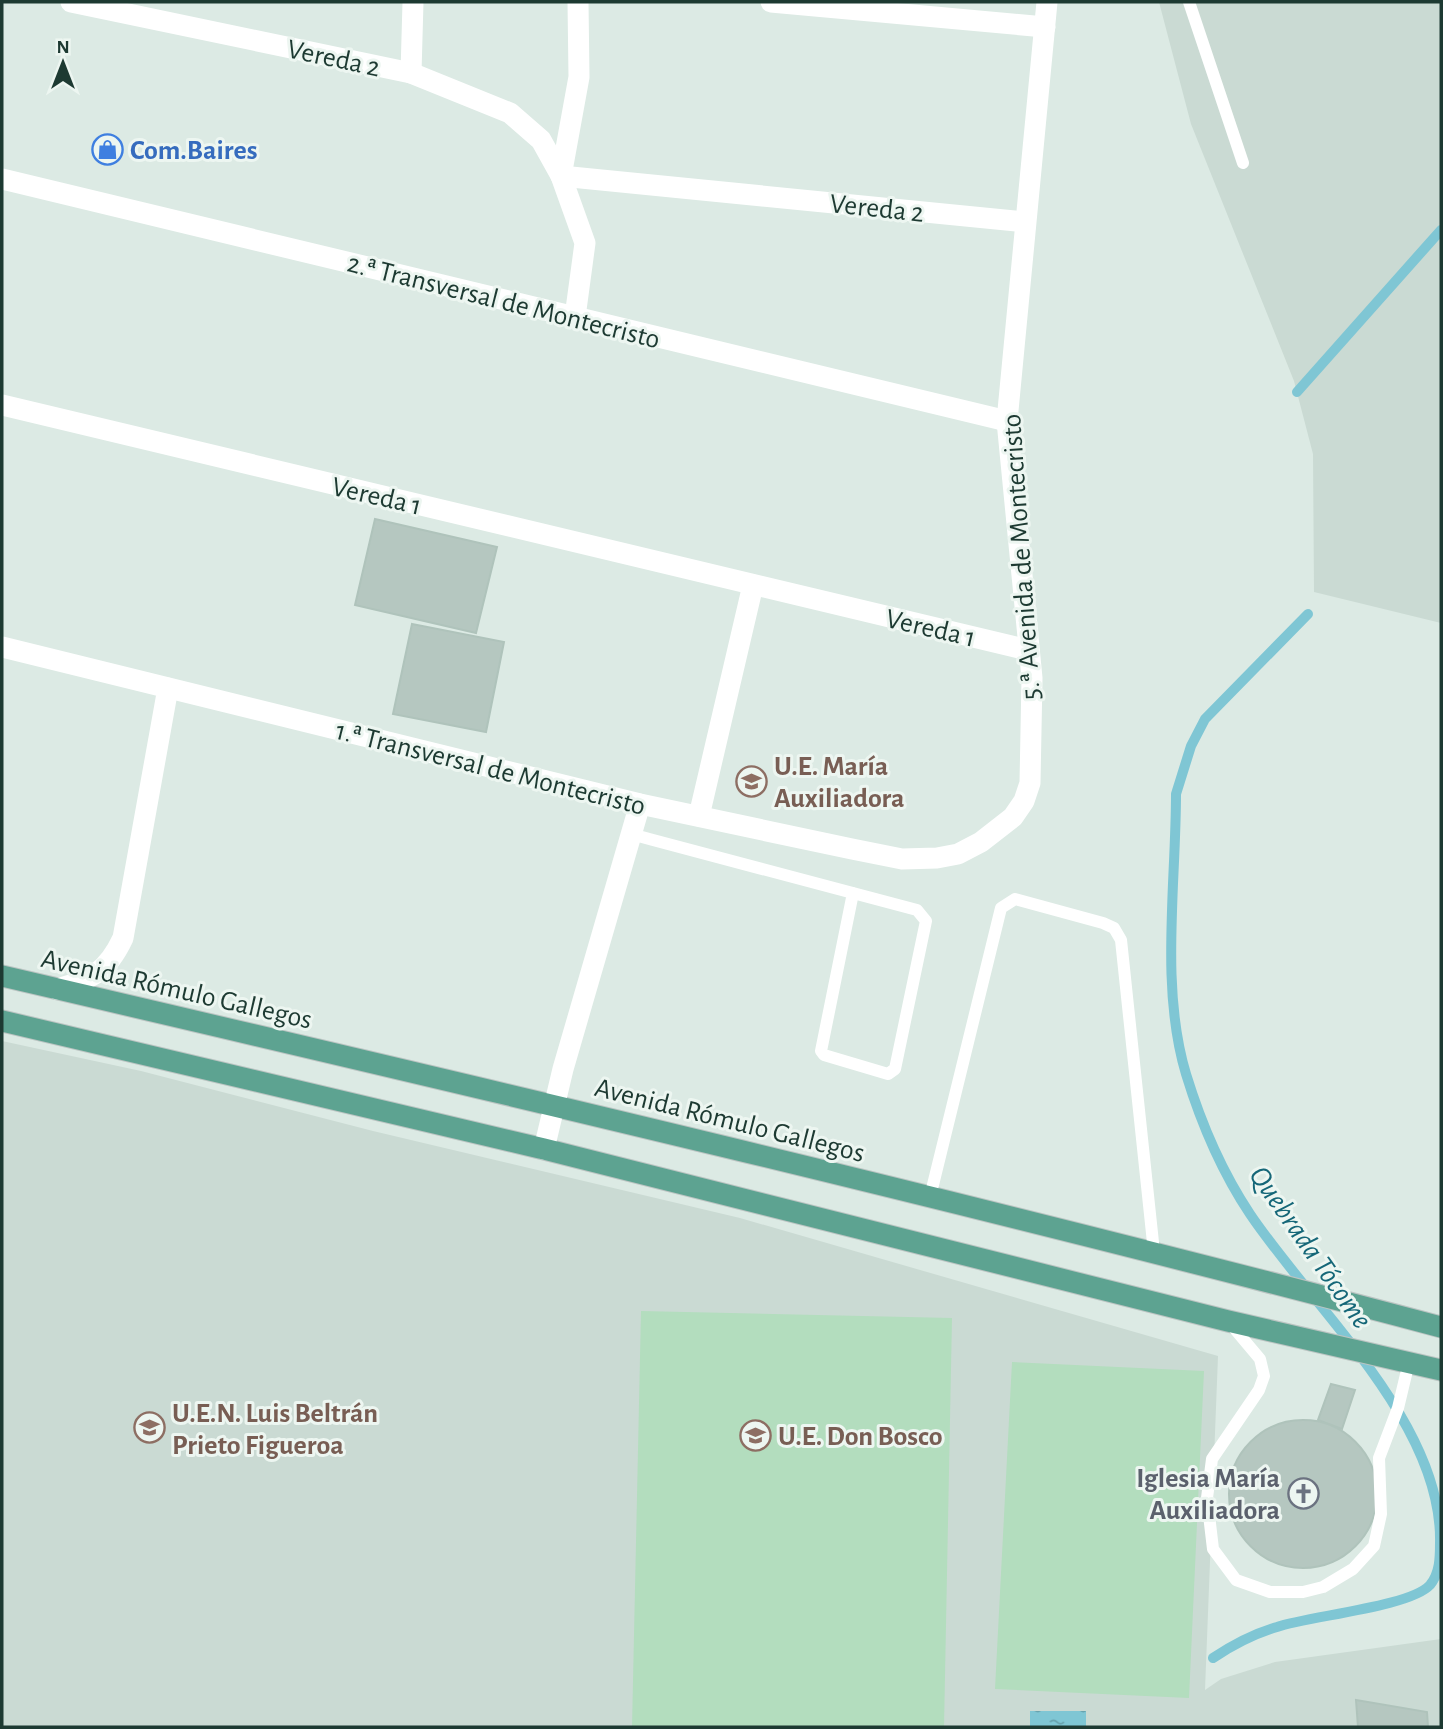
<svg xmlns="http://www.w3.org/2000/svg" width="1443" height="1729" font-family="'Alegreya Sans',sans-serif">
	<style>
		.built { fill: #cadad3 }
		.park { fill: #b3ddbe }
		.water { fill: url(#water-ripples) }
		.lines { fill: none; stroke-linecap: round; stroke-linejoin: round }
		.stream { stroke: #7fc6d4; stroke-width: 10 }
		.building { fill: #b5c7c0; stroke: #afc3bb; stroke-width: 2 }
		.primary-casing { stroke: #bbc4c2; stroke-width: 23 }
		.service { stroke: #fff; stroke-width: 12 }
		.minor { stroke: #fff; stroke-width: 21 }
		.primary { stroke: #5da391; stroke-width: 21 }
		.labels { text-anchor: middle; stroke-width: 6; stroke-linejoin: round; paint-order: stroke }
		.street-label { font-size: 28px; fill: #1d3a32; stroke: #edf6f1 }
		.shop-label { font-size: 28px; font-weight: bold; fill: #366cbe; stroke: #edf6f1; text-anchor: start }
		.education-label { font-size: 28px; font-weight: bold; fill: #785e54; stroke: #edf6f1; text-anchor: start }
		.worship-label { font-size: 28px; font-weight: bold; fill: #5b616d; stroke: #edf6f1; text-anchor: end }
		.water-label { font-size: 30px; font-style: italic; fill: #156778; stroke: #edf6f1 }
	</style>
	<defs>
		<pattern id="water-ripples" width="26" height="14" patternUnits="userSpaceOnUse" patternTransform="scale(1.75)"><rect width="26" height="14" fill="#7fc6d4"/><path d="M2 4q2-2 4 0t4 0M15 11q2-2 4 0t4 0" fill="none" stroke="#67a2ad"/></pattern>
	</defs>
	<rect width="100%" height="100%" fill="#dceae4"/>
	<!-- built -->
	<g class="built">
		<polygon points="1159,2 1441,2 1441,623 1314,592 1313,454 1294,381 1191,124"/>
		<polygon points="2,1041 141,1071 373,1131 740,1218 1218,1356 1205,1690 1221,1679 1275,1662 1441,1639 1441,1727 2,1727"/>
	</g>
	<!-- park -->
	<g class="park">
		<polygon points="641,1311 952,1318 944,1727 632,1727"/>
		<polygon points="1012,1362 1204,1371 1189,1698 995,1689"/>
	</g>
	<!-- water -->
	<rect class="water" x="1030" y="1711" width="56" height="16"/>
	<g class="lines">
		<!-- stream -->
		<g class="stream">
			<polyline points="1297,392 1441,230"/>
			<path d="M1213,1658C1234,1644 1253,1634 1277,1627C1309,1616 1410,1607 1430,1585C1440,1573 1440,1557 1440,1543C1443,1423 1313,1308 1250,1214C1222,1172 1201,1123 1186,1074C1160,988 1176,884 1176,794L1191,746L1205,719L1308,614"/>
		</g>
	</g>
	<!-- building -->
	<g class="building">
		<polygon points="375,519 497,547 476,633 355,605"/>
		<polygon points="412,624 504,642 486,732 393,714"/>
		<polygon points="1331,1384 1355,1390 1342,1429 1318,1420"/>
		<circle cx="1303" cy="1494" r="74"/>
		<polygon points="1356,1700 1427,1712 1428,1727 1358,1727"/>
	</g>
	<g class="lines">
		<defs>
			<g id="primary">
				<path d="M2,976C483,1088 963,1201 1441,1327"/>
				<polyline points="2,1021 544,1149 1228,1321 1441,1370"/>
			</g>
		</defs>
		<!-- primary casing -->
		<use href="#primary" class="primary-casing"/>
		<!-- service -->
		<g class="service">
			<polyline points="1189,2 1243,163"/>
			<polyline points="631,834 653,840 917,910 926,921 895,1069 888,1074 824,1055 821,1051 853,893"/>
			<polyline points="930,1197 1001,908 1015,899 1103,923 1114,928 1121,940 1154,1252"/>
			<polyline points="1228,1321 1260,1359 1264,1376 1259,1390 1212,1459 1207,1498 1213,1549 1236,1580 1270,1592 1303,1592 1323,1587 1353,1569 1374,1546 1381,1514 1379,1458 1398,1408 1409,1362"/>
		</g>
		<!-- minor -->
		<g class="minor">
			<polyline points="71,2 411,73 510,113 541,140 561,176 1025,222"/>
			<polyline points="771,2 1045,27"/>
			<polyline points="411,73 413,2"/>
			<polyline points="2,179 1007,421"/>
			<polyline points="575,317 585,243 561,176 579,77 578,2"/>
			<polyline points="2,405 1028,650"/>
			<polyline points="2,647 640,804 852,849 902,859 937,858 958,854 981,842 1013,817 1024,801 1030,783 1032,678 1007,421 1047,2"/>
			<polyline points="699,816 753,585"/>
			<path d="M57,989C92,979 107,972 123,938L168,688"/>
			<polyline points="544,1149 563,1069 640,804"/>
		</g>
		<!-- primary -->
		<use href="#primary" class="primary"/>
	</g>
	<!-- icons -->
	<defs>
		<symbol id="shop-ring" viewBox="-11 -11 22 22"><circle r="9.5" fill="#edf6f1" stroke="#3f7fe0" stroke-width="1.5"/><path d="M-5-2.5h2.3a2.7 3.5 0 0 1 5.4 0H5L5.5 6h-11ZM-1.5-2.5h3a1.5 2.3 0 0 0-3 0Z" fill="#3f7fe0"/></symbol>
		<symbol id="school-ring" viewBox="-11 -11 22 22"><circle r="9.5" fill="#edf6f1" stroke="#8d6e63" stroke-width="1.5"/><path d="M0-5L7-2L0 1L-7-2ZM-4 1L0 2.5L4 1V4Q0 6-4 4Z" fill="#8d6e63"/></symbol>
		<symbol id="church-ring" viewBox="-11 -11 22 22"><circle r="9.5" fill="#edf6f1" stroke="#6b7280" stroke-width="1.5"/><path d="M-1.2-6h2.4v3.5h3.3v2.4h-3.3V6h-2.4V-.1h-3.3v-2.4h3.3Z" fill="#6b7280"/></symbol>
	</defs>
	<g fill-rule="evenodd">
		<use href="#shop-ring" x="90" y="132" width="35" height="35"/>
		<use href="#school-ring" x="734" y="764" width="35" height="35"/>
		<use href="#school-ring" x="132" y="1410" width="35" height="35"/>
		<use href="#school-ring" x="738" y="1418" width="35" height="35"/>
		<use href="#church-ring" x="1286" y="1476" width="35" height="35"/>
	</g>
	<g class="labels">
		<!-- street labels -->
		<g class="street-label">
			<text transform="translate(334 57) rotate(12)" y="10">Vereda 2</text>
			<text transform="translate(877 207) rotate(6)" y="10">Vereda 2</text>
			<text transform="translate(504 300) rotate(14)" y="10">2.ª Transversal de Montecristo</text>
			<text transform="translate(377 495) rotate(13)" y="10">Vereda 1</text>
			<text transform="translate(1020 557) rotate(-94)" y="10">5.ª Avenida de Montecristo</text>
			<text transform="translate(931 627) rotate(13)" y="10">Vereda 1</text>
			<text transform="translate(491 767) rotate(14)" y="10">1.ª Transversal de Montecristo</text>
			<text transform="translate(177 988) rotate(13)" y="10">Avenida Rómulo Gallegos</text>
			<text transform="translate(730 1119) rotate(14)" y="10">Avenida Rómulo Gallegos</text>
		</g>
		<!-- shop labels -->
		<g class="shop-label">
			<text x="130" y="159">Com.Baires</text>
		</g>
		<!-- education labels -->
		<g class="education-label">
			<text x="774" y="775">U.E. María<tspan x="774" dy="32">Auxiliadora</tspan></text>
			<text x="172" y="1422">U.E.N. Luis Beltrán<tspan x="172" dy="32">Prieto Figueroa</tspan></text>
			<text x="778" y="1445">U.E. Don Bosco</text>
		</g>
		<!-- worship labels -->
		<g class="worship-label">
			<text x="1280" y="1487">Iglesia María<tspan x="1280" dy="32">Auxiliadora</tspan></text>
		</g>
		<!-- water labels -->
		<g class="water-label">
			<text transform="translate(1311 1247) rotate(55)" y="10">Quebrada Tócome</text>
		</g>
	</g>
	<!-- border -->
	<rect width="1443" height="1729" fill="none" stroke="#1d3a32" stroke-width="7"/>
	<!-- north arrow -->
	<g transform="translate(63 63)" stroke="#edf6f1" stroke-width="5" paint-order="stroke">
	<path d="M0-5L12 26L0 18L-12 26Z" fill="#1d3a32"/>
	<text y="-10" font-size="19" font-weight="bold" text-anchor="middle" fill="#1d3a32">N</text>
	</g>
</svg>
